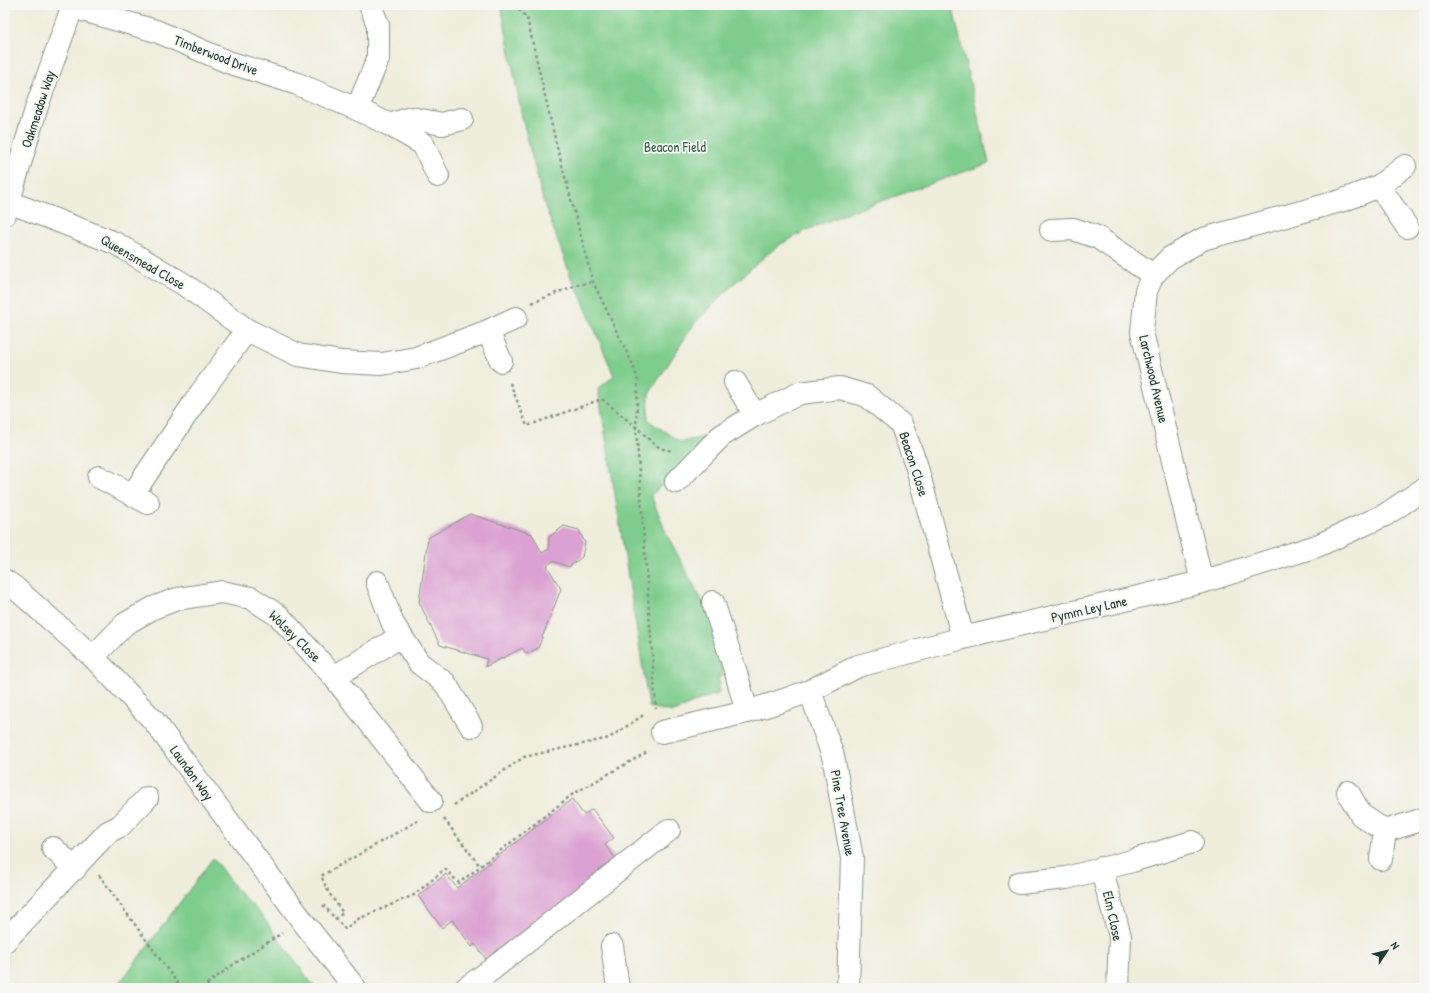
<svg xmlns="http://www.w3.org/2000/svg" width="1429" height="993" font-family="'Patrick Hand',sans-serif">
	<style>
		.green { fill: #7fcd8c; stroke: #4f8560 }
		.building { fill: #dba1d2 }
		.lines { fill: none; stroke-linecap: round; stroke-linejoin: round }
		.minor-casing { stroke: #879588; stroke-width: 24 }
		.path { stroke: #879588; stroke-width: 2.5; stroke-dasharray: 3 3; stroke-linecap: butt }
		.minor { stroke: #fff; stroke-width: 22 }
		.labels { text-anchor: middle; stroke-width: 3.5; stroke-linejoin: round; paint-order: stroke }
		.street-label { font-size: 14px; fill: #1f3d34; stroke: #f6f6f2 }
		.park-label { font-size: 14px; fill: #37614a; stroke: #f6f6f2 }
	</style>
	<rect width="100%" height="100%" fill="#f6f6f2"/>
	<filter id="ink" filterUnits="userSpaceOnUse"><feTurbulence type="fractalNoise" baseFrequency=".025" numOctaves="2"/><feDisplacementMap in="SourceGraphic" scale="8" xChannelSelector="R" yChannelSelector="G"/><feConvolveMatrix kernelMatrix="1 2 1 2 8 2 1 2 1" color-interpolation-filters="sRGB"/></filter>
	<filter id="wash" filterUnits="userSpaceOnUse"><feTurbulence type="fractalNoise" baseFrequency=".012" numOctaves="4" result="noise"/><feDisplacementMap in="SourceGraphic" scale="16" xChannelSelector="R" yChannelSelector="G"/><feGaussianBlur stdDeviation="0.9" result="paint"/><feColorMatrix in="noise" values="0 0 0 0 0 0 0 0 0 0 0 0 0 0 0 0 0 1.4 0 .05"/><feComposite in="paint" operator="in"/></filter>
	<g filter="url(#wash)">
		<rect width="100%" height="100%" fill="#efeddc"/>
		<!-- green -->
		<g class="green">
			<polygon points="501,5 952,5 989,163 845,214 807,230 781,244 764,257 736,282 694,324 649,394 648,420 680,442 705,437 709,442 651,495 666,533 707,610 717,641 723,675 718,678 720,684 718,694 704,698 673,712 649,707 598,389 614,376 576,285 572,280 543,200 522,117"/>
			<polygon points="213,858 236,889 260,913 315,988 290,988 287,986 280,988 116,988"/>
		</g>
		<g id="blocks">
			<!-- building -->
			<g class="building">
				<polygon points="470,514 532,534 542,553 549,549 549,537 564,526 579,530 585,543 582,557 569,567 553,561 547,566 561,589 538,648 527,654 522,648 485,667 487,659 440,645 419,602 428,538"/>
				<polygon points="572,799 584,815 592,809 614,838 605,845 619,863 489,963 475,944 472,947 452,920 442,928 418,896 446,874 457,888"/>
			</g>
		</g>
	</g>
	<g filter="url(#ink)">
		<use href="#blocks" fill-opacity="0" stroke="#879588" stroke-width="1"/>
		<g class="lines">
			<defs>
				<g id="minor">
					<polyline points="72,7 156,31 228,62 295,83 357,109 390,125"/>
					<polyline points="357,109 378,59 378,25 370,5"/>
					<polyline points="438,176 423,144 390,125 411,118 442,124 462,119"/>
					<polyline points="1379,186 1407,227"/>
					<polyline points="9,202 115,243 185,285 247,330 298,355 341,362 382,364 416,358 488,331 516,318"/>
					<polyline points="5,214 37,106 73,5"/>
					<polyline points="1051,230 1073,229 1097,237 1153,275"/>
					<polyline points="488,331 501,361"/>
					<polyline points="735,382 755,415"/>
					<polyline points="99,477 148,503"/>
					<polyline points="676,482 721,436 755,415 800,393 840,388 867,396 901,424 916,464 963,638"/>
					<polyline points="133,494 200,394 247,330"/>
					<polyline points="5,581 14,587 93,657 154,721 304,923 355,988"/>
					<polyline points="377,582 393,624 419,663 445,683 471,726"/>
					<polyline points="1202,582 1142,332 1146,291 1153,275 1170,258 1203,239 1344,200 1379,186 1405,166"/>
					<polyline points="713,602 736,673 747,712"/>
					<polyline points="93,657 125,624 153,608 177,599 222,592 251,598 279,616 334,677 431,801"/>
					<polyline points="334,677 401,636"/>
					<polyline points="810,691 833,756 852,858 848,988"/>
					<polyline points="662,732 747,712 778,702 810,691 858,666 963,638 1202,582 1317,546 1385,515 1424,489"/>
					<polyline points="1348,792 1361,815 1385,831 1424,819"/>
					<polyline points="53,848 75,869"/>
					<polyline points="1381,859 1385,831"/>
					<polyline points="1101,868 1120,936 1118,988"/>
					<polyline points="1019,883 1066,878 1132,861 1192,842"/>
					<polyline points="5,941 108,832 120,826 147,798"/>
					<polyline points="612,946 618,988"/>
					<polyline points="466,988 491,970 669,830"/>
				</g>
			</defs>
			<!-- minor casing -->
			<use href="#minor" class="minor-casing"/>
			<!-- path -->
			<g class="path">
				<polyline points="515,5 527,18 556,143 593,282 634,367 638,381 636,427 656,709"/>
				<polyline points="532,303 576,285 593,282"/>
				<polyline points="510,383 527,426 602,399 636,427 655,445 663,449 673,451"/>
				<polyline points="454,805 524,757 609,738 645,714"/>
				<polyline points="444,819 480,866"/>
				<polyline points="99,875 181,988"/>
				<polyline points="323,905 345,929 358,919 414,895 445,869 459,883 573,794 649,751"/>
				<polyline points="335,919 343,913 329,893 321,876 419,820"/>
				<polyline points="207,984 237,962 282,933"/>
				<polyline points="202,988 207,984 209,988"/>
			</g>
			<!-- minor -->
			<use href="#minor" class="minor"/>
		</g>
	</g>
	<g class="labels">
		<!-- street labels -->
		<g class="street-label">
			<text transform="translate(216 55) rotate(21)" y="5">Timberwood Drive</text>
			<text transform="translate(38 109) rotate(-72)" y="5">Oakmeadow Way</text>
			<text transform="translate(143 262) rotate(30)" y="5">Queensmead Close</text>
			<text transform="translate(1154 379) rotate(77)" y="5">Larchwood Avenue</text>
			<text transform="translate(914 464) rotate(72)" y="5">Beacon Close</text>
			<text transform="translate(1089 609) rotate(-13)" y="5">Pymm Ley Lane</text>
			<text transform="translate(295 636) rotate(45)" y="5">Wolsey Close</text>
			<text transform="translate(192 773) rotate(54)" y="5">Laundon Way</text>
			<text transform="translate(843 813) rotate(80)" y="5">Pine Tree Avenue</text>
			<text transform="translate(1113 916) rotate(78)" y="5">Elm Close</text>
		</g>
		<!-- park labels -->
		<g class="park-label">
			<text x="675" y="152">Beacon Field</text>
		</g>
	</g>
	<!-- margin -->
	<rect width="1429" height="993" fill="none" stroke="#f6f6f2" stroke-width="20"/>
	<!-- north arrow -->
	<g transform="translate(1387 951) rotate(55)" stroke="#f6f6f2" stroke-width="3" paint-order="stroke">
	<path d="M0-3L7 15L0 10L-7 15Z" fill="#1f3d34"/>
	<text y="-6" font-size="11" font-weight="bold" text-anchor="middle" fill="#1f3d34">N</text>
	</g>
</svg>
